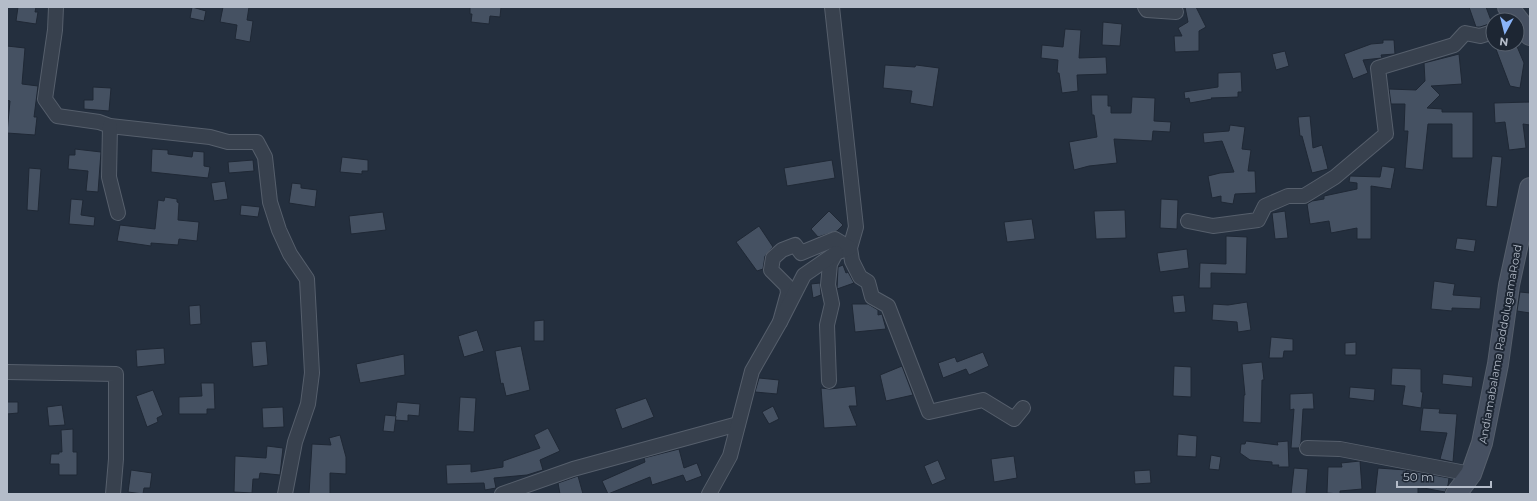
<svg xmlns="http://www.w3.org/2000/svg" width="1537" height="501" font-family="Montserrat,sans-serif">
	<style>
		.building { fill: #455162; stroke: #1f2835 }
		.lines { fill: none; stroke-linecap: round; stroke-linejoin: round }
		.street-casing { stroke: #565f6c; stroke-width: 16 }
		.secondary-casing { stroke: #565f6c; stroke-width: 22 }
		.street { stroke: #38414e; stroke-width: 14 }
		.secondary { stroke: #465061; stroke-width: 20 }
		.labels { text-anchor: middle; stroke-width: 4; stroke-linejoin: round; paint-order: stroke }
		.street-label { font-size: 11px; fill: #b4bcc9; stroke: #1d2633 }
	</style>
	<rect width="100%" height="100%" fill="#242f3e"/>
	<!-- building -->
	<g class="building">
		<polygon points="18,7 36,7 35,12 38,12 36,24 16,21"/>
		<polygon points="192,7 206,11 204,21 190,18"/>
		<polygon points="223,7 249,7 247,20 253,21 250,42 235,39 237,25 220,22"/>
		<polygon points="470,7 501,7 500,17 490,16 489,24 471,22 472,14 470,14"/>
		<polygon points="1185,7 1196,7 1206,27 1199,31 1199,51 1175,52 1174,36 1182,36 1178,28 1188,22"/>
		<polygon points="1469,7 1486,7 1492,23 1480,27 1476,27"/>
		<polygon points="1103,22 1122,24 1120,46 1102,45"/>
		<polygon points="1065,29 1081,30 1079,58 1106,57 1107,74 1077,75 1078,91 1062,93 1059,73 1057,73 1058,60 1041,58 1042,45 1063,47"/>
		<polygon points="1383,40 1394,40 1395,54 1381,55 1382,58 1363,60 1368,73 1353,79 1344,54 1371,44 1383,43"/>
		<polygon points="1494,44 1516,44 1524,63 1520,88 1510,86"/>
		<polygon points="7,46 25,48 22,84 38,86 34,117 37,117 35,135 7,133 10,101 7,100"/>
		<polygon points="1285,51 1289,66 1276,70 1272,54"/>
		<polygon points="1459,54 1462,84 1431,86 1440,95 1427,108 1442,109 1442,112 1473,112 1473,158 1452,158 1452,124 1428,124 1423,170 1405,168 1408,131 1404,131 1405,104 1391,104 1389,89 1416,90 1425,81 1424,63"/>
		<polygon points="885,65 915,67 916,65 939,68 933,107 910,103 912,91 883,88"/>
		<polygon points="1241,72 1242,92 1238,92 1238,97 1211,98 1212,99 1190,103 1189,98 1185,99 1184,92 1218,87 1218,73"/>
		<polygon points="93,87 111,88 109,111 84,109 84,100 93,100"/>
		<polygon points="1091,95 1108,95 1108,106 1111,106 1111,113 1131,113 1132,97 1155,98 1154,121 1171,122 1170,132 1153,131 1152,141 1114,139 1117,163 1089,166 1074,170 1069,142 1097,137 1094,115 1092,115"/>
		<polygon points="1530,102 1530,125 1523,124 1526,148 1509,150 1505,122 1495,123 1494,103"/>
		<polygon points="1310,116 1313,148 1322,145 1328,169 1312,173 1302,136 1300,136 1298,117"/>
		<polygon points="1230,125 1245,127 1242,149 1251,150 1248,171 1255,171 1256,193 1235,194 1233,204 1221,202 1221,196 1212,198 1208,176 1220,173 1234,172 1222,141 1204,143 1203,133 1229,131"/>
		<polygon points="75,149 101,152 98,192 86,191 88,171 68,169 69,155 75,155"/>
		<polygon points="152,149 168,150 168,154 192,157 193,151 204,152 204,166 210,167 208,178 151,172"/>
		<polygon points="1492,156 1502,157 1497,207 1486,206"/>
		<polygon points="342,157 368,160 368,171 362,171 362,174 340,172"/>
		<polygon points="253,160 254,171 229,173 228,162"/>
		<polygon points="832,160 835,178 787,186 784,168"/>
		<polygon points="1382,166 1395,168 1391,189 1371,186 1371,239 1357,239 1357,228 1331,233 1329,221 1310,224 1307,204 1312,201 1324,199 1324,196 1357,189 1357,183 1349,182 1350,176 1380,177"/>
		<polygon points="29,168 41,169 38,211 27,210"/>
		<polygon points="225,181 228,199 214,201 211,183"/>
		<polygon points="292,183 301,184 301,188 317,190 315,207 289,203"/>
		<polygon points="165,197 177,199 177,202 179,203 178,220 199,222 197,241 179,239 178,245 151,243 151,246 117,241 120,225 155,229 158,200 164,201"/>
		<polygon points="71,199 83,200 81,215 95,217 94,226 69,224"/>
		<polygon points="1161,199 1178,200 1177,229 1160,228"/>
		<polygon points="241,205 260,207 258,217 240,215"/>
		<polygon points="1125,210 1126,238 1096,239 1094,211"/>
		<polygon points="829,211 843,225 837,231 818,237 811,229"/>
		<polygon points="1285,211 1288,238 1275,239 1272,213"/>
		<polygon points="383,212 386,230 351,234 349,216"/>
		<polygon points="1032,219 1035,239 1007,242 1004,222"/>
		<polygon points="759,226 773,247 765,256 763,269 757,271 736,242"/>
		<polygon points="1226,236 1247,237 1246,274 1211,273 1211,288 1199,288 1200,263 1226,264"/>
		<polygon points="1457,238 1476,240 1474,252 1455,249"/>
		<polygon points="1187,249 1189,268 1160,272 1157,253"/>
		<polygon points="843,265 846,273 848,272 854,283 837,289 838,267"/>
		<polygon points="1434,281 1455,284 1453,295 1481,297 1480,309 1452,308 1452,311 1431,309"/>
		<polygon points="820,283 821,295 813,298 811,284"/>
		<polygon points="1520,292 1530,293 1530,313 1517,311"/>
		<polygon points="1184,295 1186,312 1174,313 1172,296"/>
		<polygon points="1247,302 1251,330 1238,332 1237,322 1212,320 1213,304 1228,305"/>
		<polygon points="852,304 868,304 878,310 878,315 882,314 886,329 855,332"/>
		<polygon points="200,305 201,324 190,325 189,306"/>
		<polygon points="544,320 544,341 534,341 534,321"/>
		<polygon points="477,330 484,351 464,357 458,336"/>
		<polygon points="1271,337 1293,339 1293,351 1284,351 1283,358 1269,358"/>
		<polygon points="266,341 268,365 253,367 251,342"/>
		<polygon points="1356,342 1356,355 1345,355 1345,343"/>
		<polygon points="521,346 530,390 506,396 503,383 501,384 495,351"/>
		<polygon points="164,348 165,364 137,367 136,350"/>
		<polygon points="983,352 989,366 969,375 966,369 943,378 938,363 955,357 957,362"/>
		<polygon points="404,354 405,375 360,383 356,364"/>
		<polygon points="1262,362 1264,380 1262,380 1261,423 1243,422 1244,395 1245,395 1242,364"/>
		<polygon points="902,366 913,395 886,401 880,375"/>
		<polygon points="1174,366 1191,367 1191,397 1173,396"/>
		<polygon points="1392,368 1421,369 1421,392 1423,392 1421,408 1402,405 1405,386 1391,385"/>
		<polygon points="1443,374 1473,377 1472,387 1442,384"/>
		<polygon points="759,378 779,380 777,394 755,392"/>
		<polygon points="201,383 214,383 215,409 207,409 207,414 179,414 179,397 202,396"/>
		<polygon points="855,386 857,406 849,406 857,426 824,428 821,388 830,389"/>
		<polygon points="1350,387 1375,389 1374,401 1349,398"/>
		<polygon points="153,390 163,415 157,418 158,422 147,427 136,396"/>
		<polygon points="1313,393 1314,409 1303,409 1301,442 1299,448 1291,448 1294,409 1290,410 1290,394"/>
		<polygon points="460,397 476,398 474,432 458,431"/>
		<polygon points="646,398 654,417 622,429 615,409"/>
		<polygon points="7,402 18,402 18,413 7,414"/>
		<polygon points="397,402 420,404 419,416 408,415 408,421 395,420"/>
		<polygon points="62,405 65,425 49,426 47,407"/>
		<polygon points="773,406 779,419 769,424 762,412"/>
		<polygon points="283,407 284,427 263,428 262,408"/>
		<polygon points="1423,408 1440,409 1439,413 1457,414 1453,462 1440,459 1447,433 1420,431"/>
		<polygon points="385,415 396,416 394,432 383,431"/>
		<polygon points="548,428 560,451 540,460 543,470 527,475 494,478 496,488 485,490 484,483 447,484 446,465 471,464 471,472 503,467 503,461 540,448 534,435"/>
		<polygon points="73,429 73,452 77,452 77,475 59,475 59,464 50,464 51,454 59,454 59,452 62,452 61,430"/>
		<polygon points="1178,434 1197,436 1196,457 1177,456"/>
		<polygon points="340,435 346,457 346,474 330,473 330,494 309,494 312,444 331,445 329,438"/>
		<polygon points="1246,441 1278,445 1277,442 1288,441 1289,467 1278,467 1279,465 1272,465 1272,462 1250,460 1240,453 1241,444 1245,444"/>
		<polygon points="267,446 283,448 280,475 260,473 259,479 253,479 252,493 234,492 235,456 266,458"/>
		<polygon points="679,449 684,468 697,463 702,476 686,482 683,475 652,485 650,477 608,494 602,481 645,462 644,458"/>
		<polygon points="1211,455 1221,457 1219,470 1209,469"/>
		<polygon points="1014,456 1017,478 994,482 991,459"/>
		<polygon points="938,460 946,479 932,485 924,466"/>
		<polygon points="1360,461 1362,489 1340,491 1340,494 1327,493 1328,467 1342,467 1341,463"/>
		<polygon points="1294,468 1308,469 1306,494 1291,494"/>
		<polygon points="1378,468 1406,470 1449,478 1448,485 1445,492 1418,487 1418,494 1375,494"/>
		<polygon points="131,470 152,473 150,488 144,488 143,494 128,492"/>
		<polygon points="1150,470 1151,483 1135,484 1134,471"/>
		<polygon points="578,476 583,494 560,494 558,483"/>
	</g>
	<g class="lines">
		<defs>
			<g id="street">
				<polyline points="56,7 55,30 45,99 57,116 99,122 110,126 210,137 228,142 257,142 265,157 270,202 279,230 290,254 307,279 312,373 308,404 295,442 285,494"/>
				<polyline points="832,7 856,227 850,248 852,261 860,277 868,282 872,297 888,306 929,412 983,400 1014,419 1023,408"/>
				<polyline points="1145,7 1147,10 1176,12"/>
				<polyline points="110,126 109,177 118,213"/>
				<polyline points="1188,221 1213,226 1258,220 1265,206 1288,196 1304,196 1335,177 1386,134 1378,68 1454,45 1465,33 1480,36 1493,32"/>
				<polyline points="780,322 788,293 787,286 771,270 773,258 782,250 795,245 801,253 835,239 850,248 836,253 830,264 828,285 832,304 827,325 829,381"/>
				<polyline points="7,372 116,374 116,459 113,494"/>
				<polyline points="1307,448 1340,449 1471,474"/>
				<polyline points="502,494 573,469 738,424"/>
				<polyline points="709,494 730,456 752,371 780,322 804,275 836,253"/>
			</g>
			<g id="secondary">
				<polyline points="1508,7 1530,35"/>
				<polyline points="1456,494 1471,474 1482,443 1498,364 1509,285 1530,188"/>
			</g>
		</defs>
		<!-- street casing -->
		<use href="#street" class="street-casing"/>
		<!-- secondary casing -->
		<use href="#secondary" class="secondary-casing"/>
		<!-- street -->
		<use href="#street" class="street"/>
		<!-- secondary -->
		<use href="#secondary" class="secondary"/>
	</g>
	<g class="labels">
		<!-- street labels -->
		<g class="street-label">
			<text transform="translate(1500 344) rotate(-80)" y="4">Andiamabalama RaddolugamaRoad</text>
		</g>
	</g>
	<!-- border -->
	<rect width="1537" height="501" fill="none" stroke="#b4bcc9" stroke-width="16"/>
	<!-- north arrow -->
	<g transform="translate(1505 32) rotate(187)"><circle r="19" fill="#1d2633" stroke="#59626f"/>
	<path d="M0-3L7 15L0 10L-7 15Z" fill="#8ab4f8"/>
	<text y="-6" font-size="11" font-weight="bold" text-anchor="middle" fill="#b4bcc9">N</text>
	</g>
	<!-- scale -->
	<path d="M1397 481v6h94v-6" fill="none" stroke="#b4bcc9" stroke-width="2"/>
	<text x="1403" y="481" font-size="12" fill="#b4bcc9" stroke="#1d2633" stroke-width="3" paint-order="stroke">50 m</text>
</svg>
